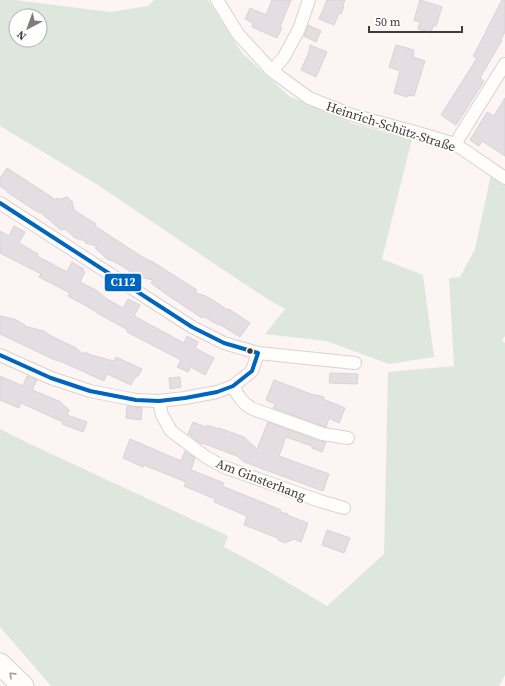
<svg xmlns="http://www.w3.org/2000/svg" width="505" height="686" font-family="'Source Serif 4',serif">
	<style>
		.green { fill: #dee7dd; fill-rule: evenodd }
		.building { fill: #e4dee2; stroke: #d8d3d6 }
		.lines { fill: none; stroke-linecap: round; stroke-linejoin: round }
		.street-casing { stroke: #dad2d0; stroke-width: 14 }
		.highway-casing { stroke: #dad2d0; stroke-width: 23 }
		.street { stroke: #fffefd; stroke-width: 12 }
		.highway { stroke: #fffefd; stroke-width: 21 }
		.bus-1-casing { stroke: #fff; stroke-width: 7 }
		.bus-1 { stroke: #0065bd; stroke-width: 4 }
		.oneway { stroke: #a19c9a }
		.bus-dot { fill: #433936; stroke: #fff; stroke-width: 1.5 }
		.labels { text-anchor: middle; stroke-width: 3.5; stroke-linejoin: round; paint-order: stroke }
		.street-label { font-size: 13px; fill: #433936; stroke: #fff }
		.line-badge { stroke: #fff; stroke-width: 1.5 }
		.badge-label { font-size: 11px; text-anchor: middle; font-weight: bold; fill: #fff }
	</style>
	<rect width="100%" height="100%" fill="#fcf5f4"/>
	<!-- green -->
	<g class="green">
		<path d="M0,0H15L110,12L148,6L154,0H208L242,53L289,96L351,123L412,139L382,259L423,275L434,357L389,364L326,341L265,334L285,309L269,300L228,273L98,185L0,126ZM16,16H40V40H16Z"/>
		<polygon points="491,174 505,183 505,336 502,340 505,343 505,675 499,686 51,686 0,627 0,429 30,444 228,536 224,547 258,565 327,606 384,554 388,372 454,366 449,278 460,277 475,249"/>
	</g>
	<!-- building -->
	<g class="building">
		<polygon points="272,0 291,0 280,27 282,28 277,38 252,27 253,23 245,19 250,8 266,15"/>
		<polygon points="327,0 345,0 343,5 344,6 341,14 339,13 334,25 319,19"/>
		<polygon points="420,0 442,7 436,26 433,26 431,33 418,29 420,22 414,20"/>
		<polygon points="502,0 505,0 505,32 501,39 502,40 480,78 484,81 456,125 441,115 477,58 473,56 486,32 486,31"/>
		<polygon points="308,25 321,31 316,42 304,36"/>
		<polygon points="310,45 327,52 316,77 301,70 309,52"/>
		<polygon points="396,45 414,50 413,57 425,61 414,96 407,95 407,97 394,93 400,71 389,67"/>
		<polygon points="505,98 505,156 482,141 479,146 470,140 487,112 494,116"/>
		<polygon points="7,168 56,200 57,198 60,199 67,197 72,201 74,210 96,224 95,226 144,258 153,262 197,290 195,293 206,296 228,310 229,309 250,323 240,337 219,324 218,325 203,316 202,318 166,294 151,283 153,280 135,276 136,274 133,273 115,262 107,259 95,248 97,246 85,243 86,241 75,238 65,229 61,230 40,212 39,213 7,192 7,191 0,186 0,178"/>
		<polygon points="14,226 25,232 19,243 38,254 37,256 67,272 72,262 77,265 84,269 82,270 85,272 80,282 96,290 107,299 123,308 128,299 140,305 134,316 184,343 187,336 198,342 195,348 214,358 205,375 191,367 188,372 177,367 181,360 127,332 128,330 97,313 97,312 68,296 70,293 39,277 41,274 0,253 0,231 9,236"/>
		<polygon points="0,316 14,319 25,325 24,326 44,331 49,335 76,348 83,354 84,352 91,355 114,361 116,357 142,369 139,375 134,379 131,385 107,374 104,381 60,361 55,360 0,334"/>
		<polygon points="330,373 358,374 357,384 329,383"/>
		<polygon points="0,376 23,386 27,376 37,380 32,390 59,401 69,410 67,415 87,422 83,432 62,424 63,422 21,403 19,408 0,400"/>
		<polygon points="180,377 181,387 170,389 169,378"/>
		<polygon points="274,380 311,394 324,397 323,399 345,408 339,423 329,418 326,427 325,427 273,408 275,404 266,400"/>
		<polygon points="127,406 142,408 141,420 126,418"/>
		<polygon points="193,422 206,427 207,425 219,429 219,428 244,437 257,449 268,422 320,441 326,442 322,452 312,448 312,446 286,437 279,456 329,474 323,491 244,462 237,456 202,443 201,444 191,436 191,435 188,434"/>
		<polygon points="130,439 181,461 185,451 195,458 191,470 224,483 222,486 281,510 280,512 288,514 287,515 308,523 301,542 294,539 285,543 278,540 278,538 244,525 247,516 214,502 215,499 184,486 186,482 144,465 143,467 123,458"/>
		<polygon points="327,530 350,538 344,553 322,545"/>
	</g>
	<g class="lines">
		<defs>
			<g id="street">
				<polyline points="217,0 238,34 272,71 309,98 352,115 415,132 455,144 505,178"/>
				<polyline points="272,71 284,57 299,29 309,0"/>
				<polyline points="455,144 505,64"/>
				<polyline points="0,203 192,327 224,343 258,353 355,363"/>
				<polyline points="0,355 51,378 90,391 136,400 159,401 185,398 217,392 233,386 252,371 258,353"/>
				<path d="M233,386C238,396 243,404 253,409L323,434L348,438"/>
				<polyline points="159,401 162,415 171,431 206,457 224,467 320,501 344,508"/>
			</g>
			<polyline id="highway" points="0,664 23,686"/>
		</defs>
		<!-- street casing -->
		<use href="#street" class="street-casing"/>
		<!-- highway casing -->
		<use href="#highway" class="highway-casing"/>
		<!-- street -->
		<use href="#street" class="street"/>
		<!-- highway -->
		<use href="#highway" class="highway"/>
		<defs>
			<polyline id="bus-1" points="0,203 192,327 224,343 258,353 252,371 233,386 217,392 185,398 159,401 136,400 90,391 51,378 0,355"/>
		</defs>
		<!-- bus-1 casing -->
		<use href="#bus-1" class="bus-1-casing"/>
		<!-- bus-1 -->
		<use href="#bus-1" class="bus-1"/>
	</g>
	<!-- one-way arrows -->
	<defs><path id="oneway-chevron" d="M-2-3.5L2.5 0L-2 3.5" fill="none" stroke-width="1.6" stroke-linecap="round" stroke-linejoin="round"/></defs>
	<use class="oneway" href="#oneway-chevron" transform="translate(12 675) rotate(-136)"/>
	<!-- markers -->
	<circle class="bus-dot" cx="250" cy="351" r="3.5"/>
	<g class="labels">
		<!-- street labels -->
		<g class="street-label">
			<text transform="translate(391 126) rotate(18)" y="5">Heinrich-Schütz-Straße</text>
			<text transform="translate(261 479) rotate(21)" y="5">Am Ginsterhang</text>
		</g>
	</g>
	<rect class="line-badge" x="104" y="273" width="38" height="19" rx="4" fill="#0065bd"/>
	<g class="badge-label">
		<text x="123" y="286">C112</text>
	</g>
	<!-- north arrow -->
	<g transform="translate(28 28) rotate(221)"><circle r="19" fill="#ffffff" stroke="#b4b0af"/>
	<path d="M0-3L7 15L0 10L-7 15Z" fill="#847b78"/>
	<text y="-6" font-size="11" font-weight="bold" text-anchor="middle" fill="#433936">N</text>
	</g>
	<!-- scale -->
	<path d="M369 26v6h93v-6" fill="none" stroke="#433936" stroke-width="2"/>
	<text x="375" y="26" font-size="12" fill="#433936" stroke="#ffffff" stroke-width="3" paint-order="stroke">50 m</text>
</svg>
